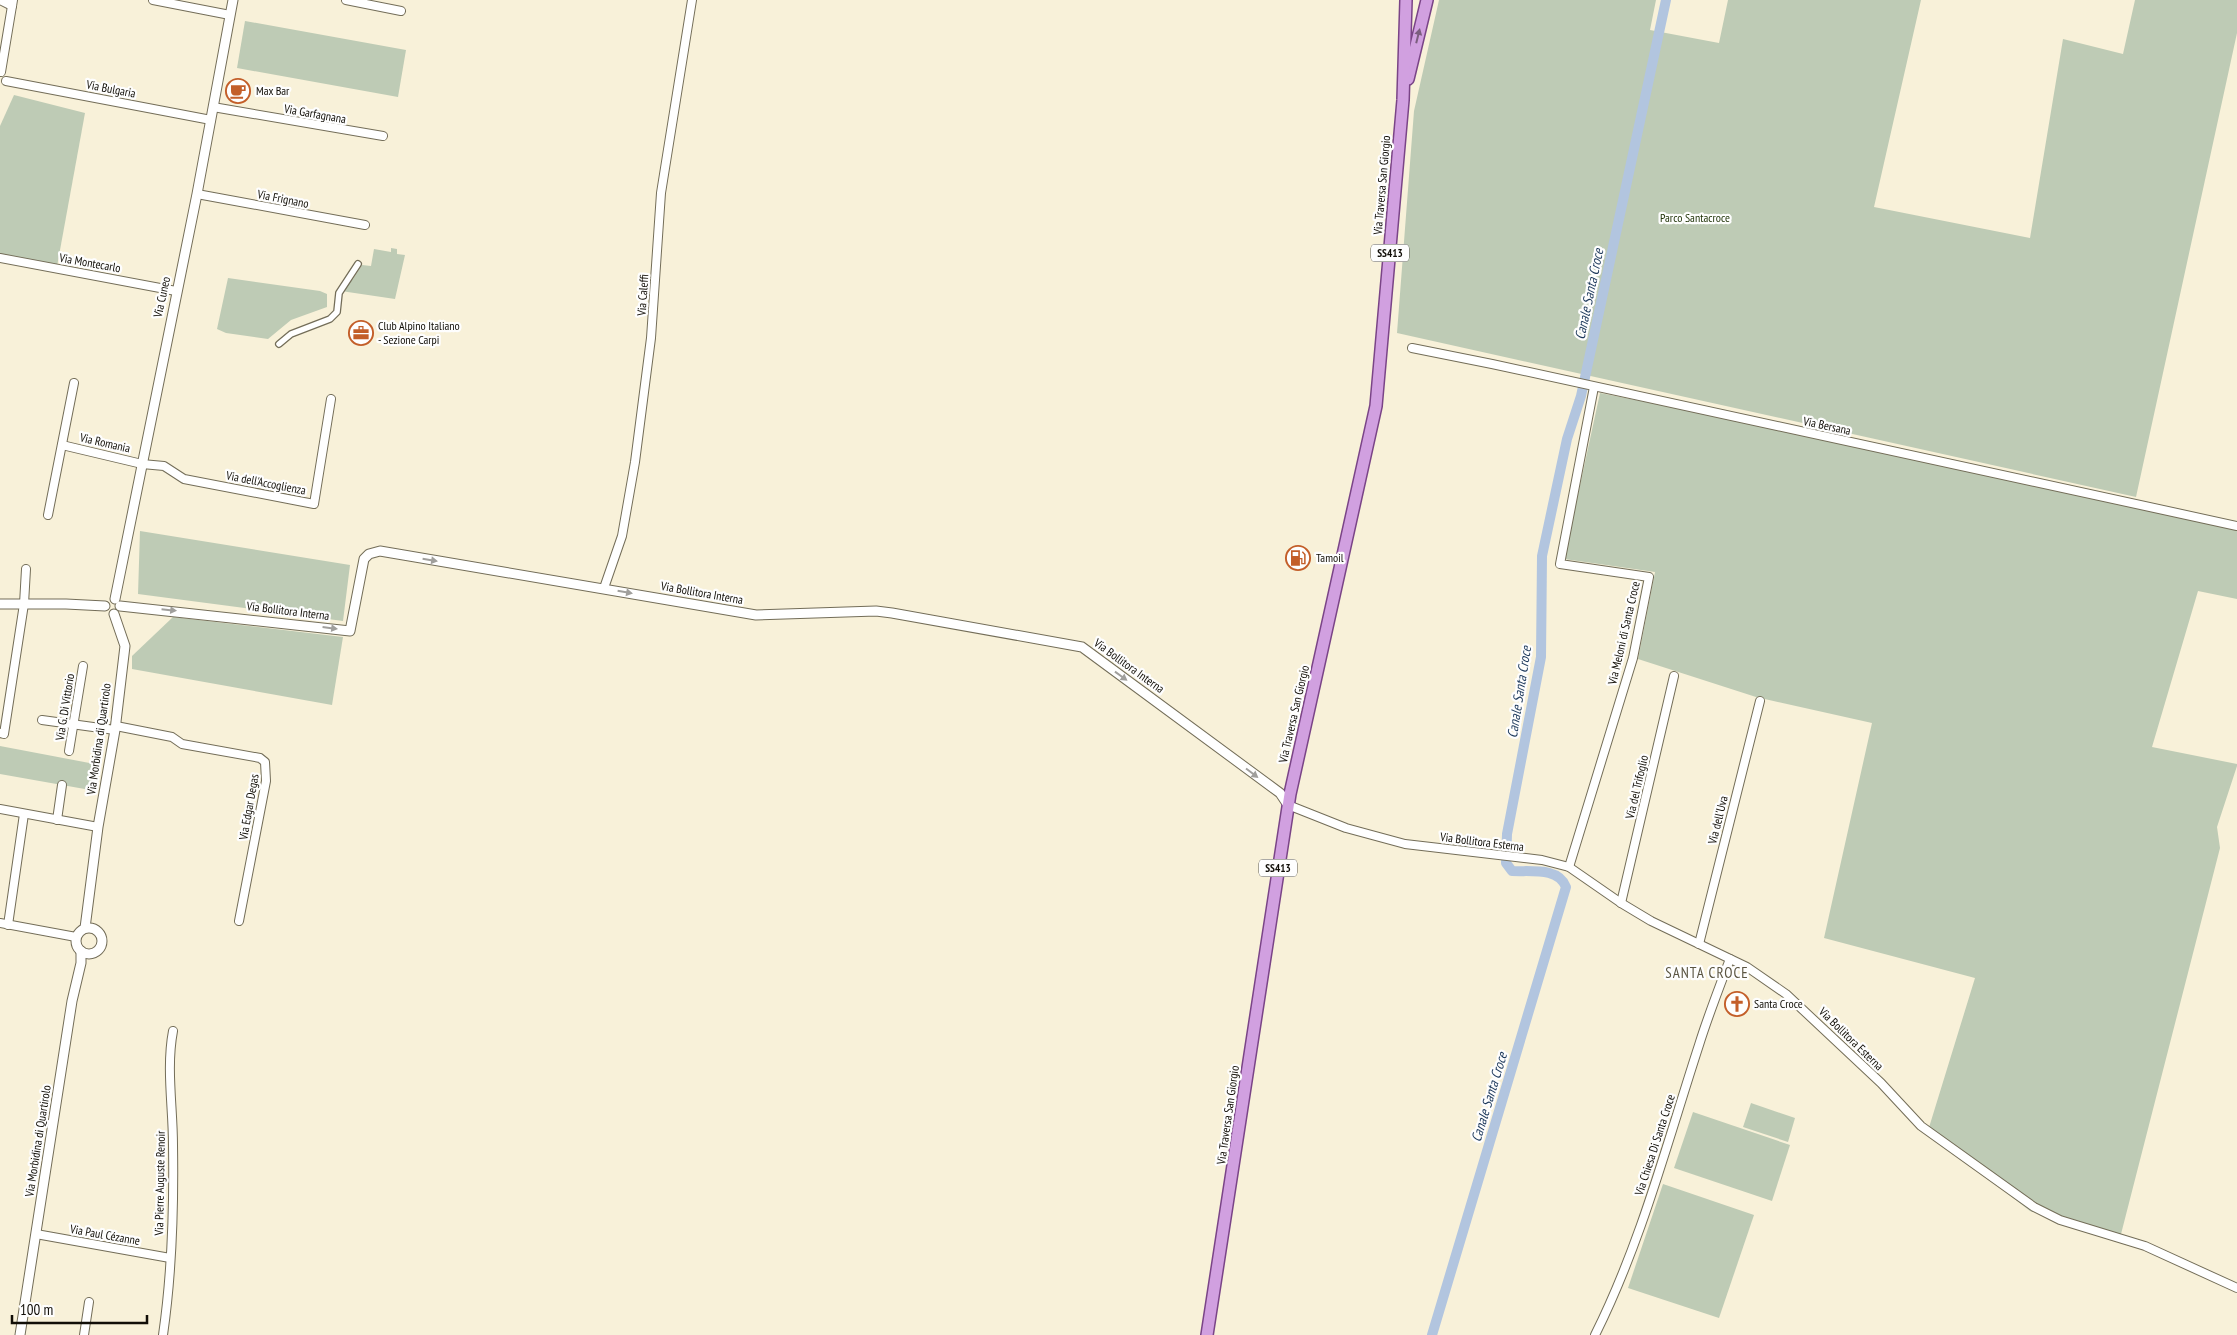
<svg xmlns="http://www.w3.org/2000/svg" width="2237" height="1335" font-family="'PT Sans Narrow',sans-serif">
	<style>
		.green { fill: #becbb5 }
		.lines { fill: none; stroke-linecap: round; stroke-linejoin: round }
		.canal { stroke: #b2c5df; stroke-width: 10 }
		.pedestrian-casing { stroke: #736d58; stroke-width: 8 }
		.minor-casing { stroke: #736d58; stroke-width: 10 }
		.tertiary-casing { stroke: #736d58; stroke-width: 11 }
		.primary-casing { stroke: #7a4487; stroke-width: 14 }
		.pedestrian { stroke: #fff; stroke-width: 5.5 }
		.minor { stroke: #fff; stroke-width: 8 }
		.tertiary { stroke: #fff; stroke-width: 9 }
		.primary { stroke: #d1a0e0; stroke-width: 11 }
		.oneway { fill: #7b5e7e }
		.oneway2 { fill: #a09f9c }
		.labels { text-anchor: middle; stroke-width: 4.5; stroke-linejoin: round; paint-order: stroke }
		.shield { fill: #fefefe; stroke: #585651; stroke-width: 1 }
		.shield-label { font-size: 11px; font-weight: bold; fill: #110e07 }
		.street-label { font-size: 12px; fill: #110e07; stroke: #fefefe }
		.poi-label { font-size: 12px; fill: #110e07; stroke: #fefefe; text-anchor: start }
		.park-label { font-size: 12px; fill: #1c3004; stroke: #fefefe }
		.water-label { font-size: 14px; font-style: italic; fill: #1c385b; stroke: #fefefe }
		.quarter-label { font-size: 15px; letter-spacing: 1px; fill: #5b5541; stroke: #fefefe }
	</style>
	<rect width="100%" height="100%" fill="#f8f1d9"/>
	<!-- green -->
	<g class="green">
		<polygon points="1439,0 1656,0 1650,30 1719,43 1728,0 1921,0 1874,207 2030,238 2063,39 2123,54 2135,0 2237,0 2237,33 2136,497 1397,333 1414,111"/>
		<polygon points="245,21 406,50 398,97 237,68"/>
		<polygon points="14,95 85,113 56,272 0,262 0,126"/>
		<polygon points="391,248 397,249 397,254 405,255 395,299 341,291 353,279 362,265 371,266 374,249 391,252"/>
		<polygon points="228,278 320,291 327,294 327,307 291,320 268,339 226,333 217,329"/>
		<polygon points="1600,393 1742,421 2237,529 2237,599 2198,591 2152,747 2237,764 2237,766 2217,827 2220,848 2120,1238 2030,1211 2008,1194 1979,1165 1927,1134 1975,978 1824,938 1872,723 1756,697 1638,659 1655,572 1564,559"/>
		<polygon points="140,531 350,565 343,621 138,594"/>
		<polygon points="173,617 343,637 332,705 132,669 132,656"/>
		<polygon points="0,746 100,765 96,791 0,774"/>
		<polygon points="1751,1103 1795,1118 1788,1142 1743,1127"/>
		<polygon points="1693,1112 1790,1145 1772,1201 1674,1168"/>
		<polygon points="1663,1184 1754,1215 1719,1318 1628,1288"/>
	</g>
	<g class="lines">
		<!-- canal -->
		<path class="canal" d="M1432,1335L1566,887C1558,867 1531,872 1512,871L1506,863L1507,834L1541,657L1542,556L1567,439L1581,396L1666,0"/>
		<defs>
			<polyline id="pedestrian" points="279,344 291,334 330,319 337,312 339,293 358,264"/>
			<g id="minor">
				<polyline points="0,0 12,6"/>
				<polyline points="153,0 230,15"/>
				<polyline points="346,0 401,11"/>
				<polyline points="1,72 13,0"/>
				<polyline points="6,81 211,120"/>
				<polyline points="213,107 383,136"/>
				<polyline points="197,194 365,225"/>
				<polyline points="0,258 176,291"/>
				<polyline points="1412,348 1492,364 2237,526"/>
				<polyline points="62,445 142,464 164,466 184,479 314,504 331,399"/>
				<polyline points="48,515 74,383"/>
				<polyline points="604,588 622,536 635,462 651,338 661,193 692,0"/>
				<polyline points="42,720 115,730"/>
				<polyline points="116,726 172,737 182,744 260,758 265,762 266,781 239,921"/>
				<polyline points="0,733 4,734 24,604 26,569"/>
				<polyline points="69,751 83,666"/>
				<polyline points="1288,805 1346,828 1405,844 1542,860 1569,867 1621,903 1651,921 1747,967 1786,994 1881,1083 1921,1126 2034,1207 2060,1220 2145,1246 2237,1288"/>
				<polyline points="0,809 98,827"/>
				<polyline points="57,820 62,785"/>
				<polyline points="1569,867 1633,658 1649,577 1560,564 1594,387"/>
				<polyline points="1621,903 1674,676"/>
				<polyline points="0,923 76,937"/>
				<polyline points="8,925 24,814"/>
				<polyline points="1699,944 1760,701"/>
				<polyline points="36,1234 170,1258"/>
				<polyline points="84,1335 89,1302"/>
				<path d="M163,1335C172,1273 174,1208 173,1145C173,1107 166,1068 173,1031"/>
				<path d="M1595,1335C1641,1243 1667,1143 1699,1045C1708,1016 1719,988 1730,959"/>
			</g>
			<g id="tertiary">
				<polyline points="115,599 197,194 233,0"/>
				<polyline points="0,604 66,604 105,606"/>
				<polyline points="120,606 350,631 364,559 369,554 380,551 756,615 876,611 892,613 1082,647 1280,793 1288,805"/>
				<circle cx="89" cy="941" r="13"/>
				<polyline points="85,928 98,827 115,730 125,646 114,614"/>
				<polyline points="20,1335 72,1001 81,963 81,951"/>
			</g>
			<g id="primary">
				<polyline points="1408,79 1427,0"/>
				<polyline points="1207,1335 1290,794 1376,406 1403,100 1406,0"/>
			</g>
		</defs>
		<!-- pedestrian casing -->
		<use href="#pedestrian" class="pedestrian-casing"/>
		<!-- minor casing -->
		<use href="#minor" class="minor-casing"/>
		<!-- tertiary casing -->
		<use href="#tertiary" class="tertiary-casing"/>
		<!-- primary casing -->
		<use href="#primary" class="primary-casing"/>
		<!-- pedestrian -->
		<use href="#pedestrian" class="pedestrian"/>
		<!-- minor -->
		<use href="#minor" class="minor"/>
		<!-- tertiary -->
		<use href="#tertiary" class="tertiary"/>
		<!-- primary -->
		<use href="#primary" class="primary"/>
	</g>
	<!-- one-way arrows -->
	<defs><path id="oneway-solid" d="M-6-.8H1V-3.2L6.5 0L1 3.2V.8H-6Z" transform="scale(1.25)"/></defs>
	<use class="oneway" href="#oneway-solid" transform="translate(1418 36) rotate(-76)"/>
	<g class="oneway2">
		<use href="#oneway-solid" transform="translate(430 560) rotate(9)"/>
		<use href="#oneway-solid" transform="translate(625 592) rotate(10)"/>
		<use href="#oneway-solid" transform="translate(169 610) rotate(6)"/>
		<use href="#oneway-solid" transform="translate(330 628) rotate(7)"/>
		<use href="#oneway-solid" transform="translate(1121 676) rotate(36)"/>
		<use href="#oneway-solid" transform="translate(1252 773) rotate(37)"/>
	</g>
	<!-- icons -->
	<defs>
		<symbol id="cafe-ring" viewBox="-11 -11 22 22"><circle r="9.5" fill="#fefefe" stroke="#c35e29" stroke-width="1.5"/><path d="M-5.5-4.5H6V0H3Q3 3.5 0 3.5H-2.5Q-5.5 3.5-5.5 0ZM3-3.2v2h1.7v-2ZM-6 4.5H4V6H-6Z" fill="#c35e29"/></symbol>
		<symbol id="office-ring" viewBox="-11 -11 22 22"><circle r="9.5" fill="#fefefe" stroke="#c35e29" stroke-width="1.5"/><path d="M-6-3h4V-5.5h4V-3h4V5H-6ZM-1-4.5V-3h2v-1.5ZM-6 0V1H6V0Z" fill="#c35e29"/></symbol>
		<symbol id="fuel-ring" viewBox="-11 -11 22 22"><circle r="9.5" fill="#fefefe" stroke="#c35e29" stroke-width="1.5"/><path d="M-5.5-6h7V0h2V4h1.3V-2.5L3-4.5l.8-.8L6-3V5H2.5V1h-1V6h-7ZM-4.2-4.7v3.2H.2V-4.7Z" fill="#c35e29"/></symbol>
		<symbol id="church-ring" viewBox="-11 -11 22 22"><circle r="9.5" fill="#fefefe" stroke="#c35e29" stroke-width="1.5"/><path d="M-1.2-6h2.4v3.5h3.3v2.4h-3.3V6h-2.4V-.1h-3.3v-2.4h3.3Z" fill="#c35e29"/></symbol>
	</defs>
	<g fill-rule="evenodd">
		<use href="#cafe-ring" x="224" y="77" width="28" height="28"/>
		<use href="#office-ring" x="347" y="319" width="28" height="28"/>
		<use href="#fuel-ring" x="1284" y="544" width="28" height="28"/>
		<use href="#church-ring" x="1723" y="990" width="28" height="28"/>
	</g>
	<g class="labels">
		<!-- shield labels -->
		<g class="shield">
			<rect x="1371" y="244.5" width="38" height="17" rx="4"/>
			<rect x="1259" y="859.5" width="38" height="17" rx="4"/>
		</g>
		<g class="shield-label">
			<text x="1390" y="257">SS413</text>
			<text x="1278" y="872">SS413</text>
		</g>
		<!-- street labels -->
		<g class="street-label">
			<text transform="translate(111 89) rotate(11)" y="4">Via Bulgaria</text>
			<text transform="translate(315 114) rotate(10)" y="4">Via Garfagnana</text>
			<text transform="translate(1382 185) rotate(-85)" y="4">Via Traversa San Giorgio</text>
			<text transform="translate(283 199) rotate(11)" y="4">Via Frignano</text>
			<text transform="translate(90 263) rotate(10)" y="4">Via Montecarlo</text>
			<text transform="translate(643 295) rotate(-86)" y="4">Via Caleffi</text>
			<text transform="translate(162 297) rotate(-78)" y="4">Via Cuneo</text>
			<text transform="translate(1827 426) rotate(12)" y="4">Via Bersana</text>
			<text transform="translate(105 443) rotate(13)" y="4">Via Romania</text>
			<text transform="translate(266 483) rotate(11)" y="4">Via dell'Accoglienza</text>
			<text transform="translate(702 593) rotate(10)" y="4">Via Bollitora Interna</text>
			<text transform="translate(288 611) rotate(7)" y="4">Via Bollitora Interna</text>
			<text transform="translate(1624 633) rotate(-77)" y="4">Via Meloni di Santa Croce</text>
			<text transform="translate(1129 666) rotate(36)" y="4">Via Bollitora Interna</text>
			<text transform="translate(65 707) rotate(-81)" y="4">Via G. Di Vittorio</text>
			<text transform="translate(1294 714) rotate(-77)" y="4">Via Traversa San Giorgio</text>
			<text transform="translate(99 739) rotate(-82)" y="4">Via Morbidina di Quartirolo</text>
			<text transform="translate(1637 787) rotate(-77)" y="4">Via del Trifoglio</text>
			<text transform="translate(249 807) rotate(-80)" y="4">Via Edgar Degas</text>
			<text transform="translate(1718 820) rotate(-76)" y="4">Via dell'Uva</text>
			<text transform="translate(1482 842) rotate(7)" y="4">Via Bollitora Esterna</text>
			<text transform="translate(1851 1039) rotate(44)" y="4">Via Bollitora Esterna</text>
			<text transform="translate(1228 1115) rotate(-82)" y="4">Via Traversa San Giorgio</text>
			<text transform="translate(38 1141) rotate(-81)" y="4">Via Morbidina di Quartirolo</text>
			<text transform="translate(1655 1145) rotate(-72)" y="4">Via Chiesa Di Santa Croce</text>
			<text transform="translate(160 1183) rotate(-89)" y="4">Via Pierre Auguste Renoir</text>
			<text transform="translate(105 1235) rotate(10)" y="4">Via Paul Cézanne</text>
		</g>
		<!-- poi labels -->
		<g class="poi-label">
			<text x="256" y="95">Max Bar</text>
			<text x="378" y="330">Club Alpino Italiano<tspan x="378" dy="14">- Sezione Carpi</tspan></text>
			<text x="1316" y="562">Tamoil</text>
			<text x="1754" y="1008">Santa Croce</text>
		</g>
		<!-- park labels -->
		<g class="park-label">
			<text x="1695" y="222">Parco Santacroce</text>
		</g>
		<!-- water labels -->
		<g class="water-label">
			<text transform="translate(1589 294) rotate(-78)" y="5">Canale Santa Croce</text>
			<text transform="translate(1519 692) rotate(-81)" y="5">Canale Santa Croce</text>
			<text transform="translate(1489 1097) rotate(-73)" y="5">Canale Santa Croce</text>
		</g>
		<!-- quarter labels -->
		<g class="quarter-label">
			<text x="1707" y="978">SANTA CROCE</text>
		</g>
	</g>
	<!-- scale -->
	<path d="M12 1315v8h135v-8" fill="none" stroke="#110e07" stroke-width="2.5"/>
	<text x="20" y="1315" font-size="15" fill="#110e07" stroke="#fefefe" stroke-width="4" paint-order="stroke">100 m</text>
</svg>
